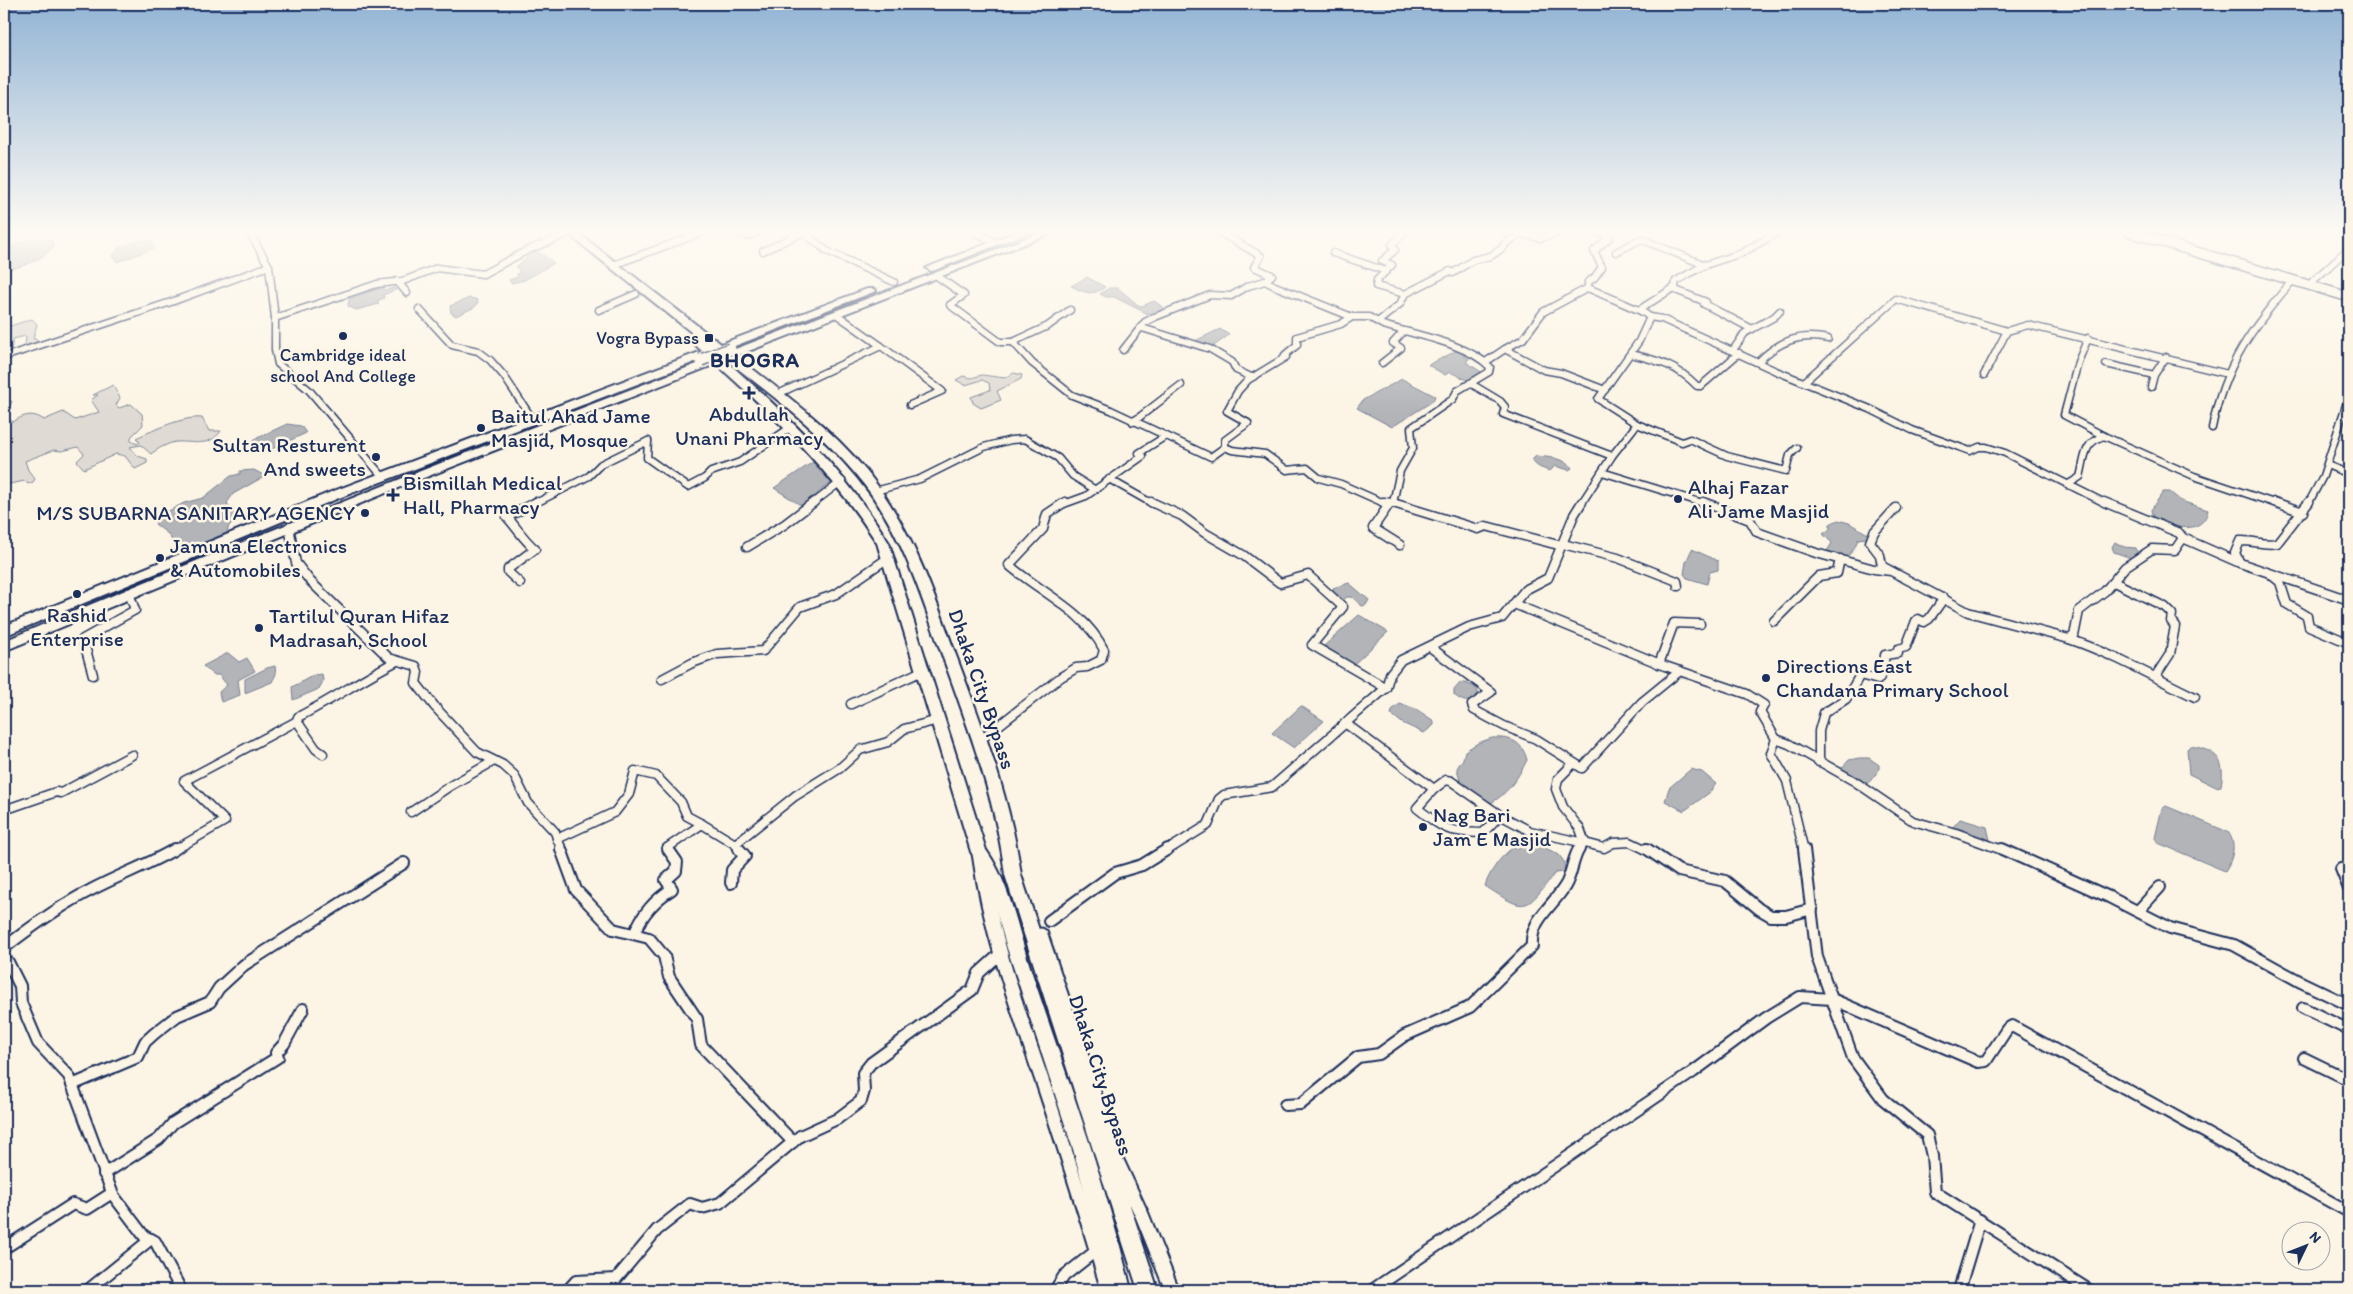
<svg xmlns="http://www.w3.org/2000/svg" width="2353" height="1294" font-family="Itim,sans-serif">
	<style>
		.green { fill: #dfdbd4; stroke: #7d8599 }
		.water { fill: #b2b4b8; stroke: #767f94 }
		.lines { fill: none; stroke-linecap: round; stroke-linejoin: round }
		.street-far2-casing { stroke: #1b2f5e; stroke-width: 9 }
		.street-far1-casing { stroke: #1b2f5e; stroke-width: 11 }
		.street-casing { stroke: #1b2f5e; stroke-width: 14 }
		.secondary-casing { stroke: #1b2f5e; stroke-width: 17 }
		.primary-casing { stroke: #1b2f5e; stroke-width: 12 }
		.highway-casing { stroke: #1b2f5e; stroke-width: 4 }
		.street-far2 { stroke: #fcf5e5; stroke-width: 6 }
		.street-far1 { stroke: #fcf5e5; stroke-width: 8 }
		.street { stroke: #fcf5e5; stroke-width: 10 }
		.secondary { stroke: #fcf5e5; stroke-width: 13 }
		.primary { stroke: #fcf5e5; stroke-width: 9 }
		.highway { fill: #fcf5e5; fill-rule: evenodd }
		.highway-bridge-casing { stroke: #1b2f5e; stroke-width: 14; stroke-linecap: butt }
		.highway-bridge { stroke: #fcf5e5; stroke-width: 11 }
		.poi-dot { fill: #1b2f5e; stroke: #fcf5e5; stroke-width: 2 }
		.labels { text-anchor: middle; stroke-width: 5; stroke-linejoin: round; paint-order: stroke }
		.far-poi-label { font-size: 18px; fill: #1b2f5e; stroke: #fcf5e5; text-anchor: end }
		.far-district-label { font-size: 21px; font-weight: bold; letter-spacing: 1px; fill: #1b2f5e; stroke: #fcf5e5 }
		.poi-label { font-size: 21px; fill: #1b2f5e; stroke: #fcf5e5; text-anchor: start }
		.street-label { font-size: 21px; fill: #1b2f5e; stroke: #fcf5e5 }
	</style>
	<rect width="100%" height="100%" fill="#fcf5e5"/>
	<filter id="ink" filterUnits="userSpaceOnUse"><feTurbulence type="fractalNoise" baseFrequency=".02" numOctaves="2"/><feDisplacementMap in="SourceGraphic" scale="10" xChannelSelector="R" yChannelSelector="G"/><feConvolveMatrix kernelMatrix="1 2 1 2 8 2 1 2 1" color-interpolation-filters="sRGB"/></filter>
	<g filter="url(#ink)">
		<!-- green -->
		<g class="green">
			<polygon points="32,319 37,324 33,339 37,339 36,344 25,346 26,336 13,339 11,352 4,354 4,328"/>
			<polygon points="1014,373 1022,375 1021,379 997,391 1001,400 981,408 973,403 971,397 990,390 989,383 982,380 965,385 956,380 963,376 971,378 982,375 1005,378"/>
			<path d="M113,385L120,398L116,405L119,408L131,404L142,414L143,425L131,437V441L137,444L140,442L136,438C154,430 183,416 202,418L209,431H221C209,448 193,441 176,442C168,443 157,449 151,454L141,445L130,447L138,456L147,459V463L135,469L125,456L116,454L84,469L77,461L84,454L78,447L62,451L54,450L25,461L28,470L35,479L33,482L28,484L25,481L4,485V404L12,401L9,408L11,411L4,417L13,422C23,415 33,412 44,420L63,412L75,420L99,412L91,400L98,395H93Z"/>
		</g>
		<!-- water -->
		<g class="water">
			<path d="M37,238L51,240L54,246C43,260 21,268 4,270V250L17,243Z"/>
			<polygon points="143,240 151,241 155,248 117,262 112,256 120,247"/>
			<polygon points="536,252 542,254 554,263 525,280 511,283 509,280 518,277 517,274 520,272 516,267 532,253"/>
			<path d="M1087,277L1105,287C1093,297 1083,292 1071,286Z"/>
			<polygon points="397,287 398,289 383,295 384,298 377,301 379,304 356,310 348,306 349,299 381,288 387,290"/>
			<polygon points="1109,288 1118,288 1138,305 1142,306 1154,301 1167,310 1158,315 1153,313 1148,314 1114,297 1106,297 1100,294"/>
			<polygon points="469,298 476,299 478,302 475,307 456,316 451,313 450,306"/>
			<polygon points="1220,329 1229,335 1211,348 1195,341"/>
			<polygon points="1458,350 1466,352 1463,356 1469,359 1466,362 1483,373 1469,381 1450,372 1445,375 1428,365"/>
			<polygon points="1402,379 1435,396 1433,401 1392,427 1357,408 1363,400"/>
			<polygon points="287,424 301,426 306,433 261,454 250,448 250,444 255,439"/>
			<path d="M1536,456C1546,457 1567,458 1572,468L1569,470L1555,466L1550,471C1543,469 1536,467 1532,460Z"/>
			<path d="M813,462L822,474L829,475L832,479L831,484C819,489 813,501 802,506L774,488Z"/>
			<polygon points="254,470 265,476 233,494 227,503 237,517 229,526 226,535 202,545 175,545 168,534 155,524 161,515 184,503 203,498 231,476 240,474 240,471"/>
			<path d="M2163,492H2170L2181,501L2208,510C2203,536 2173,528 2156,519L2152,515L2151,510Z"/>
			<path d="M1838,520L1849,523L1868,534L1867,538L1858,539C1852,556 1844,564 1827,551L1832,543L1823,534L1830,529V524Z"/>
			<polygon points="2115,542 2124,547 2136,548 2138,554 2131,558 2114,552 2112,547"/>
			<polygon points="1692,549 1718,561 1718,570 1710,572 1707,584 1687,578 1684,574 1686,562"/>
			<polygon points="1349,583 1369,600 1366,605 1362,606 1352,597 1347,597 1342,601 1333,596 1333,588"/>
			<polygon points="1359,615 1388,632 1353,665 1324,646"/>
			<polygon points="228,653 239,662 247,658 255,671 238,680 240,695 221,702 219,692 227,685 219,675 213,675 203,666"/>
			<polygon points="275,666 276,674 272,682 245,693 245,679 267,668"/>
			<polygon points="322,674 323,681 319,689 293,700 292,687 314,675"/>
			<path d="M1461,682L1474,686L1478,691V697C1468,704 1463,702 1454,695V690Z"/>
			<polygon points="1400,704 1416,709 1434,721 1434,725 1424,733 1402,723 1391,714 1393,709"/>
			<polygon points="1301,706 1324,721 1294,748 1272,733"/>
			<path d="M1492,738C1511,737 1522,741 1527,760C1518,778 1507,795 1489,804L1461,785L1457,768L1463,759L1465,751L1478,743Z"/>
			<path d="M2190,746C2216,750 2226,759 2221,786L2216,787L2189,774L2187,749Z"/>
			<polygon points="1859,758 1869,758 1879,765 1879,770 1867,785 1845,774 1842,768 1849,760"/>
			<polygon points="1691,769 1702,772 1716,784 1709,793 1684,811 1665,801 1669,788"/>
			<path d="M2166,806L2228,832C2237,844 2233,859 2225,871L2158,843L2155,838L2162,808Z"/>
			<polygon points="1960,819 1987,827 1990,840 1952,828"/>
			<path d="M1531,840L1559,855L1565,863L1564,872L1555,873C1525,911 1528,914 1485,886C1491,867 1510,843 1531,840Z"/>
		</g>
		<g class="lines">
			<defs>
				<g id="street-far2">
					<polyline points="249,232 269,266 275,318 275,350 278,364 309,390 383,477"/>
					<polyline points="735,232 748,236 759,232"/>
					<polyline points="803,232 827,251 894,282"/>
					<polyline points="974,232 995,242"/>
					<path d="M1219,232L1261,256L1254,267L1272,275L1265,281L1275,286L1352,317H1369L1383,325C1415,335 1467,343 1490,367L1489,372L1457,391L1453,399L1411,428L1413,448L1400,471L1393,503"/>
					<polyline points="1404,232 1392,245 1395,250 1382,261 1392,265 1377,280 1376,286 1405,294"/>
					<polyline points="763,251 804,232"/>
					<polyline points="1616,252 1641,239 1705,265"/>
					<polyline points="1333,253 1386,271"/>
					<polyline points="613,265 704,232"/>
					<polyline points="937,276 964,295 950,305 1000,342 1013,342 1032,363 1072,395 1111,410 1211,457 1225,447 1225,440 1248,423 1227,411 1238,391 1248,380 1286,357 1285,355 1297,345 1297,337 1341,324 1352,317"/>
					<polyline points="397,281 407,293"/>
					<polyline points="2313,281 2349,248"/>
					<polyline points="1588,288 1641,311"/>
					<polyline points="1673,289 1706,302 1704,304 1752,329 1774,317 1780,311"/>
					<polyline points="419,309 452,345 478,351 490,360 504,376 533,420"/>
					<polyline points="599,310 636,294"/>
					<polyline points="1650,317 1662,319 1776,371 1870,409 1912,430 1970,451 1979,447 1986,447 2005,453 2107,504"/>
					<polyline points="275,318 377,284 403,281 437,268 483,274 528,250 565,235"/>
					<polyline points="1379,321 1400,304 1405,294 1450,271 1453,273 1473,260 1491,256 1504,247 1504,244 1521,234 1541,238 1560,232"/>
					<polyline points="1142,328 1210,349 1232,362 1236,370 1251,377"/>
					<polyline points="2088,338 2078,362 2064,415 2104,436"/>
					<polyline points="1013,342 1048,326 1070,310"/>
					<polyline points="881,346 942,391 910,405"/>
					<polyline points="1505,349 1523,339 1543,312 1588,288 1588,282 1594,278 1602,267 1594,251 1610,237 1597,232"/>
					<polyline points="1123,350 1145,322 1155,317 1210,295 1231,296 1248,286 1265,281"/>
					<polyline points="1733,350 1745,333 1752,329"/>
					<path d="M1631,354C1657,360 1678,366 1697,386H1701L1739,353"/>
					<polyline points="4,357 171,302 269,266"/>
					<polyline points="1487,361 1505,349 1544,370 1561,373 1605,390"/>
					<path d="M1758,362C1779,341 1799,333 1828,339"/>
					<polyline points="1382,363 1401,348 1393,343 1403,332"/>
					<polyline points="2106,364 2154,375"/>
					<polyline points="1984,375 2007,331 2028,325 2228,374"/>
					<polyline points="1804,382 1896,299 2007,331"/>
					<polyline points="1470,383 1500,401 1505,407 1503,414 1612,456 1581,504"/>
					<polyline points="2151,387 2154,375 2166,357"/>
					<polyline points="778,394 881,346 836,314"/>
					<polyline points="1133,422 1181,385"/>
					<polyline points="1637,424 1682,442 1690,439 1727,456 1786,471 1790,455 1797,448"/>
					<path d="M2212,428C2224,365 2252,328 2293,280"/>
					<polyline points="648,441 647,458 688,487 705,478 711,472 740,462 791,427"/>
					<polyline points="1225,447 1232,450 1265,454 1287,470 1307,468 1319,478 1341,484 1386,504"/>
					<polyline points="1612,456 1637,424 1598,399 1639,341 1650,317 1641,311 1642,308 1675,287 1676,281 1705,265 1742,253 1778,232"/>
					<polyline points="2327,465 2349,474"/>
					<polyline points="1602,472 1706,504"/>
					<polyline points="1109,479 1153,504"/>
					<path d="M2067,485L2080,477C2085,459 2083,442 2104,436L2194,476L2277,504"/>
					<polyline points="875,491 920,479 984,447 1011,440 1025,439 1058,458 1073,476 1094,489"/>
					<polyline points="534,504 589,476 601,464 648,441"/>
					<polyline points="812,504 842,481"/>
					<polyline points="1064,504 1086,496 1143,456 1139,453 1166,436"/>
					<polyline points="1390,504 1395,504"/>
					<polyline points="2308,504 2323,476 2349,396"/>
				</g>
				<g id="street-far1">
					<polyline points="1151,502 1182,516 1205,533 1243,555 1280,583 1308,575 1343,607 1312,645 1386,688"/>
					<polyline points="1383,502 1393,503 1478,529 1486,526 1562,546"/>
					<polyline points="1703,502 1750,520 1757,532 1816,553 1874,569 1891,571 1968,612 2069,639 2074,636 2079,611 2105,591 2125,567 2152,549 2175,550 2183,538 2240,563 2349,600"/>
					<polyline points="2104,502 2179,533 2183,538"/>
					<polyline points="2274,502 2303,512"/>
					<polyline points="1387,504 1388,506 1373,528 1400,545"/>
					<polyline points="289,527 296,563 310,581 389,658 416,666 418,672 416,683 435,707 477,752 503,765 514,775 528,803 555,832 562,851"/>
					<polyline points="1563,544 1618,558 1677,581 1678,586"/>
					<polyline points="747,547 785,524 814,502"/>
					<path d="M2240,563L2235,553L2240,541C2253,540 2264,546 2277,543L2309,502"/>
					<polyline points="1889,570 1882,566 1880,555 1870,542 1874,532 1896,508"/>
					<polyline points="2270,574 2280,582 2287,604 2307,616 2309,626 2349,643"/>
					<polyline points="2114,582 2165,607 2172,614 2171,621 2175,626 2170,654 2155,677"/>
					<path d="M520,583L508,572V569L535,549C524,540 517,528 507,517L536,502"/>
					<polyline points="1514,604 1665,666 1747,694 1764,705 1760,712 1776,739 1771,753 1787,781 1804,851"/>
					<polyline points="1774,621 1819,576 1837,573 1840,559"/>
					<path d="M2069,639C2113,654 2153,677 2195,697"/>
					<polyline points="1430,647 1491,692 1472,705 1474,710 1504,726 1536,739 1582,768 1642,702 1680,671"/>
					<polyline points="1659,664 1674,623 1700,624"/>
					<polyline points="93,675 83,639 135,610 129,593"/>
					<polyline points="662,679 692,663 717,654 763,651 800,607 836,594 888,558"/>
					<polyline points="851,704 922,671"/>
					<path d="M297,721L298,717C332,700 363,678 397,661"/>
					<polyline points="1345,723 1434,789 1446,780 1451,781 1500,815 1530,831 1585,843 1580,829 1563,807 1556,789 1558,779 1573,764"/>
					<polyline points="1776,739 1789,744 1854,781 1913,821 1956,833 2005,851"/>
					<path d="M980,740L1061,677L1076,668L1087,667L1101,660L1104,650C1085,611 1041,593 1009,565L1043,529L1047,514L1065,502"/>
					<polyline points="1819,762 1819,731 1824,713 1846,699 1860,675 1878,680 1882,674 1885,655 1898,653 1898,649 1906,647 1916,621 1918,619 1924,622 1929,619 1944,598"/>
					<path d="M1434,789L1417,808C1445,830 1447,832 1483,833L1500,815"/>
					<polyline points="4,810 56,792 61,793 132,755"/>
					<polyline points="411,812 450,786 494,761"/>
					<polyline points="557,839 615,812 629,794 635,771 656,776 681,802 687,816 702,824"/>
					<polyline points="173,851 225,821 184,781 297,721 316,749 323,754"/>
					<polyline points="669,851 667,848 702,824 735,844"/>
					<polyline points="741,851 735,844 795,796 840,768 860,750 888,742 904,729 938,720"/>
					<polyline points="1166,851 1208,825 1219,799 1224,795 1272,787 1386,688 1390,674 1401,660 1469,627 1502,618 1525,590 1548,578 1574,515 1582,502"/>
					<polyline points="1577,851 1585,843 1604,848 1613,843 1630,842 1649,851"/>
				</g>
				<g id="street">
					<polyline points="561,849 576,890 613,929 649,938 664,956 669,977 697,1019 701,1045 793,1142"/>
					<polyline points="1647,849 1679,871 1725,881 1759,909 1771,916 1786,916 1812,909"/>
					<polyline points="1804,849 1817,957 1853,1058 1883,1099 1927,1135 1932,1156 1935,1192 2089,1290"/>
					<polyline points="2002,849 2109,897 2170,928 2234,945 2301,982 2349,1005"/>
					<polyline points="2349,868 2341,869 2349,889"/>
					<polyline points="731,883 732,870 745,856 739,849"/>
					<polyline points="2138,911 2160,887"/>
					<polyline points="1049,921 1115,873 1142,865 1168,849"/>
					<path d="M635,933C641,915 656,899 672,889L666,880L676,871L677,862L668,849"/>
					<path d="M4,948C31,927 61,905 91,890C119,875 148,865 175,849"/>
					<polyline points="4,960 8,962 20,986 21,1003 38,1043 69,1076 113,1195 144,1236 155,1241 181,1290"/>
					<polyline points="2303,1008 2349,1030"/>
					<polyline points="2304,1058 2349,1080"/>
					<polyline points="72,1085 138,1057 145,1042 155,1033 177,1016 210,1002 219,988 244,965 404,863"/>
					<path d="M1285,1105L1301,1104L1358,1057L1379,1054L1404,1036L1470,1007L1532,946C1530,920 1552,907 1565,886C1572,875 1572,860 1579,849"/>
					<polyline points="104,1174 159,1139 173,1123 278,1057 276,1053 284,1044 303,1009"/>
					<polyline points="4,1241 6,1247 73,1204 87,1209 112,1193"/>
					<polyline points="88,1290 151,1239"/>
					<polyline points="568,1290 576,1281 616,1279 657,1230 690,1204 702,1208 720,1203 800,1136 837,1119 861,1101 864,1091 863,1073 871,1063 972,990 979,973 1000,954"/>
					<polyline points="1055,1290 1064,1276 1097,1250"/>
					<polyline points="1372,1290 1693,1072 1766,1018 1800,997 1832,999 1978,1062 1986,1061 2007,1029 2012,1026 2349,1212"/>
					<polyline points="1959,1290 1980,1220"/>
				</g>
				<g id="secondary">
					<path d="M979,853C990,933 1017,1007 1043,1083C1066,1152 1088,1221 1108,1290"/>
					<polyline points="1041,935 1117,1161 1142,1215 1172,1290"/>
				</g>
				<polyline id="primary" points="2129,232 2349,297"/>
				<g id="highway">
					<path d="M566,232H577L721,344L867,289H875L876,291L727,349L730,351L1042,232H1055L736,356C787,396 842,435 880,489C917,542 935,598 957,658C983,728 1011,800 1021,875L1158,1290H1138L1005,875C996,798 966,722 940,649C921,596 904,541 871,494C832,440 779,401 727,360H725C788,415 846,472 889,543L986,850C1011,885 1018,932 1032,973C1067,1078 1106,1182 1131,1290H1111L1073,1149L1007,948L985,873L971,852L877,543C833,474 777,418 716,364L398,488L4,651V641C238,542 473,449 710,359L708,357L339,498L4,636V626L331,492L702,351L688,338L689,336H696Z"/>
					<polygon points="1016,232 1029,232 935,270 931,271 926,268"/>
				</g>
			</defs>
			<!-- street-far2 casing -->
			<use href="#street-far2" class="street-far2-casing"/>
			<!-- street-far1 casing -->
			<use href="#street-far1" class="street-far1-casing"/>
			<!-- street casing -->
			<use href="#street" class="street-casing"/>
			<!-- secondary casing -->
			<use href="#secondary" class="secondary-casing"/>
			<!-- primary casing -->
			<use href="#primary" class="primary-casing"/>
			<!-- highway casing -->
			<use href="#highway" class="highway-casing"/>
			<!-- street-far2 -->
			<use href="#street-far2" class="street-far2"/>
			<!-- street-far1 -->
			<use href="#street-far1" class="street-far1"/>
			<!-- street -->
			<use href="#street" class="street"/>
			<!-- secondary -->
			<use href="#secondary" class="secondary"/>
			<!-- primary -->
			<use href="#primary" class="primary"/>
			<!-- highway -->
			<use href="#highway" class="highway"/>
			<defs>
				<polyline id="highway-bridge" points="701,360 730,349"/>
			</defs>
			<!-- highway-bridge casing -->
			<use href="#highway-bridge" class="highway-bridge-casing"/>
			<!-- highway-bridge -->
			<use href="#highway-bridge" class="highway-bridge"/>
		</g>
	</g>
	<!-- sky -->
	<linearGradient id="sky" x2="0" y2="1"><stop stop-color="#92b4d5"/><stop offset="0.56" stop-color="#fefaf3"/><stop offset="1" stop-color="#fefaf3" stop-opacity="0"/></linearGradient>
	<rect width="2353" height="413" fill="url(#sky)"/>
	<!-- markers -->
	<g class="poi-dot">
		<circle cx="343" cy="336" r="5"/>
		<rect x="704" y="333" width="10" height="10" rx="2.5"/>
		<path d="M746.5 385.5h5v5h5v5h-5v5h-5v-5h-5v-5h5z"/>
		<circle cx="481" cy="428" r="5"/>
		<circle cx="376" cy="457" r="5"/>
		<path d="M390.5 487.5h5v5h5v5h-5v5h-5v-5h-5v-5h5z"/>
		<circle cx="1678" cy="499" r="5"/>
		<circle cx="365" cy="513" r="5"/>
		<circle cx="160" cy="558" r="5"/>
		<circle cx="77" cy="594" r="5"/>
		<circle cx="259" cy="628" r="5"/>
		<circle cx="1766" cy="678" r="5"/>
		<circle cx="1423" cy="827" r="5"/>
	</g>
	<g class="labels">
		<!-- far-poi labels -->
		<g class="far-poi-label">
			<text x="699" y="344">Vogra Bypass</text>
			<text x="343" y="361" text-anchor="middle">Cambridge ideal<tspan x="343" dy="21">school And College</tspan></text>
		</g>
		<!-- far-district labels -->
		<g class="far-district-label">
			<text x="755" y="367">BHOGRA</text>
		</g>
		<!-- poi labels -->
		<g class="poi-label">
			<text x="749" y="421" text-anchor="middle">Abdullah<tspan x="749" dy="24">Unani Pharmacy</tspan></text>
			<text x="491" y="423">Baitul Ahad Jame<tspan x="491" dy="24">Masjid, Mosque</tspan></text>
			<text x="366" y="452" text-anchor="end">Sultan Resturent<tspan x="366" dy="24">And sweets</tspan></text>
			<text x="403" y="490">Bismillah Medical<tspan x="403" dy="24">Hall, Pharmacy</tspan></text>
			<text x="1688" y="494">Alhaj Fazar<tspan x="1688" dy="24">Ali Jame Masjid</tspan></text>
			<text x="355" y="520" text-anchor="end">M/S SUBARNA SANITARY AGENCY</text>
			<text x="170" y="553">Jamuna Electronics<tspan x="170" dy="24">&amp; Automobiles</tspan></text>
			<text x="77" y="622" text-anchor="middle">Rashid<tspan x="77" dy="24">Enterprise</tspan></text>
			<text x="269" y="623">Tartilul Quran Hifaz<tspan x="269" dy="24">Madrasah, School</tspan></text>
			<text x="1776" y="673">Directions East<tspan x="1776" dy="24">Chandana Primary School</tspan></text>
			<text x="1433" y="822">Nag Bari<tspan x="1433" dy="24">Jam E Masjid</tspan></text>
		</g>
		<!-- street labels -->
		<g class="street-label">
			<text transform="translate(982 689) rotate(71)" y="7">Dhaka City Bypass</text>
			<text transform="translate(1101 1075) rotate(72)" y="7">Dhaka City Bypass</text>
		</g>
	</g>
	<!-- margin -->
	<rect width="2353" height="1294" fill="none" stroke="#fcf5e5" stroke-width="20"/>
	<rect x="10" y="10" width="2333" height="1274" fill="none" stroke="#1b2f5e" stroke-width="2" filter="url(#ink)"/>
	<!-- north arrow -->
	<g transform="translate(2306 1246) rotate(47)"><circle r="24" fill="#fcf5e5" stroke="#a2a6af"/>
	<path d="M0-4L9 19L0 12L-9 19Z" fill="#1b2f5e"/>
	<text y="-8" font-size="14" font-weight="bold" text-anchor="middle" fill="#1b2f5e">N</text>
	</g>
</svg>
